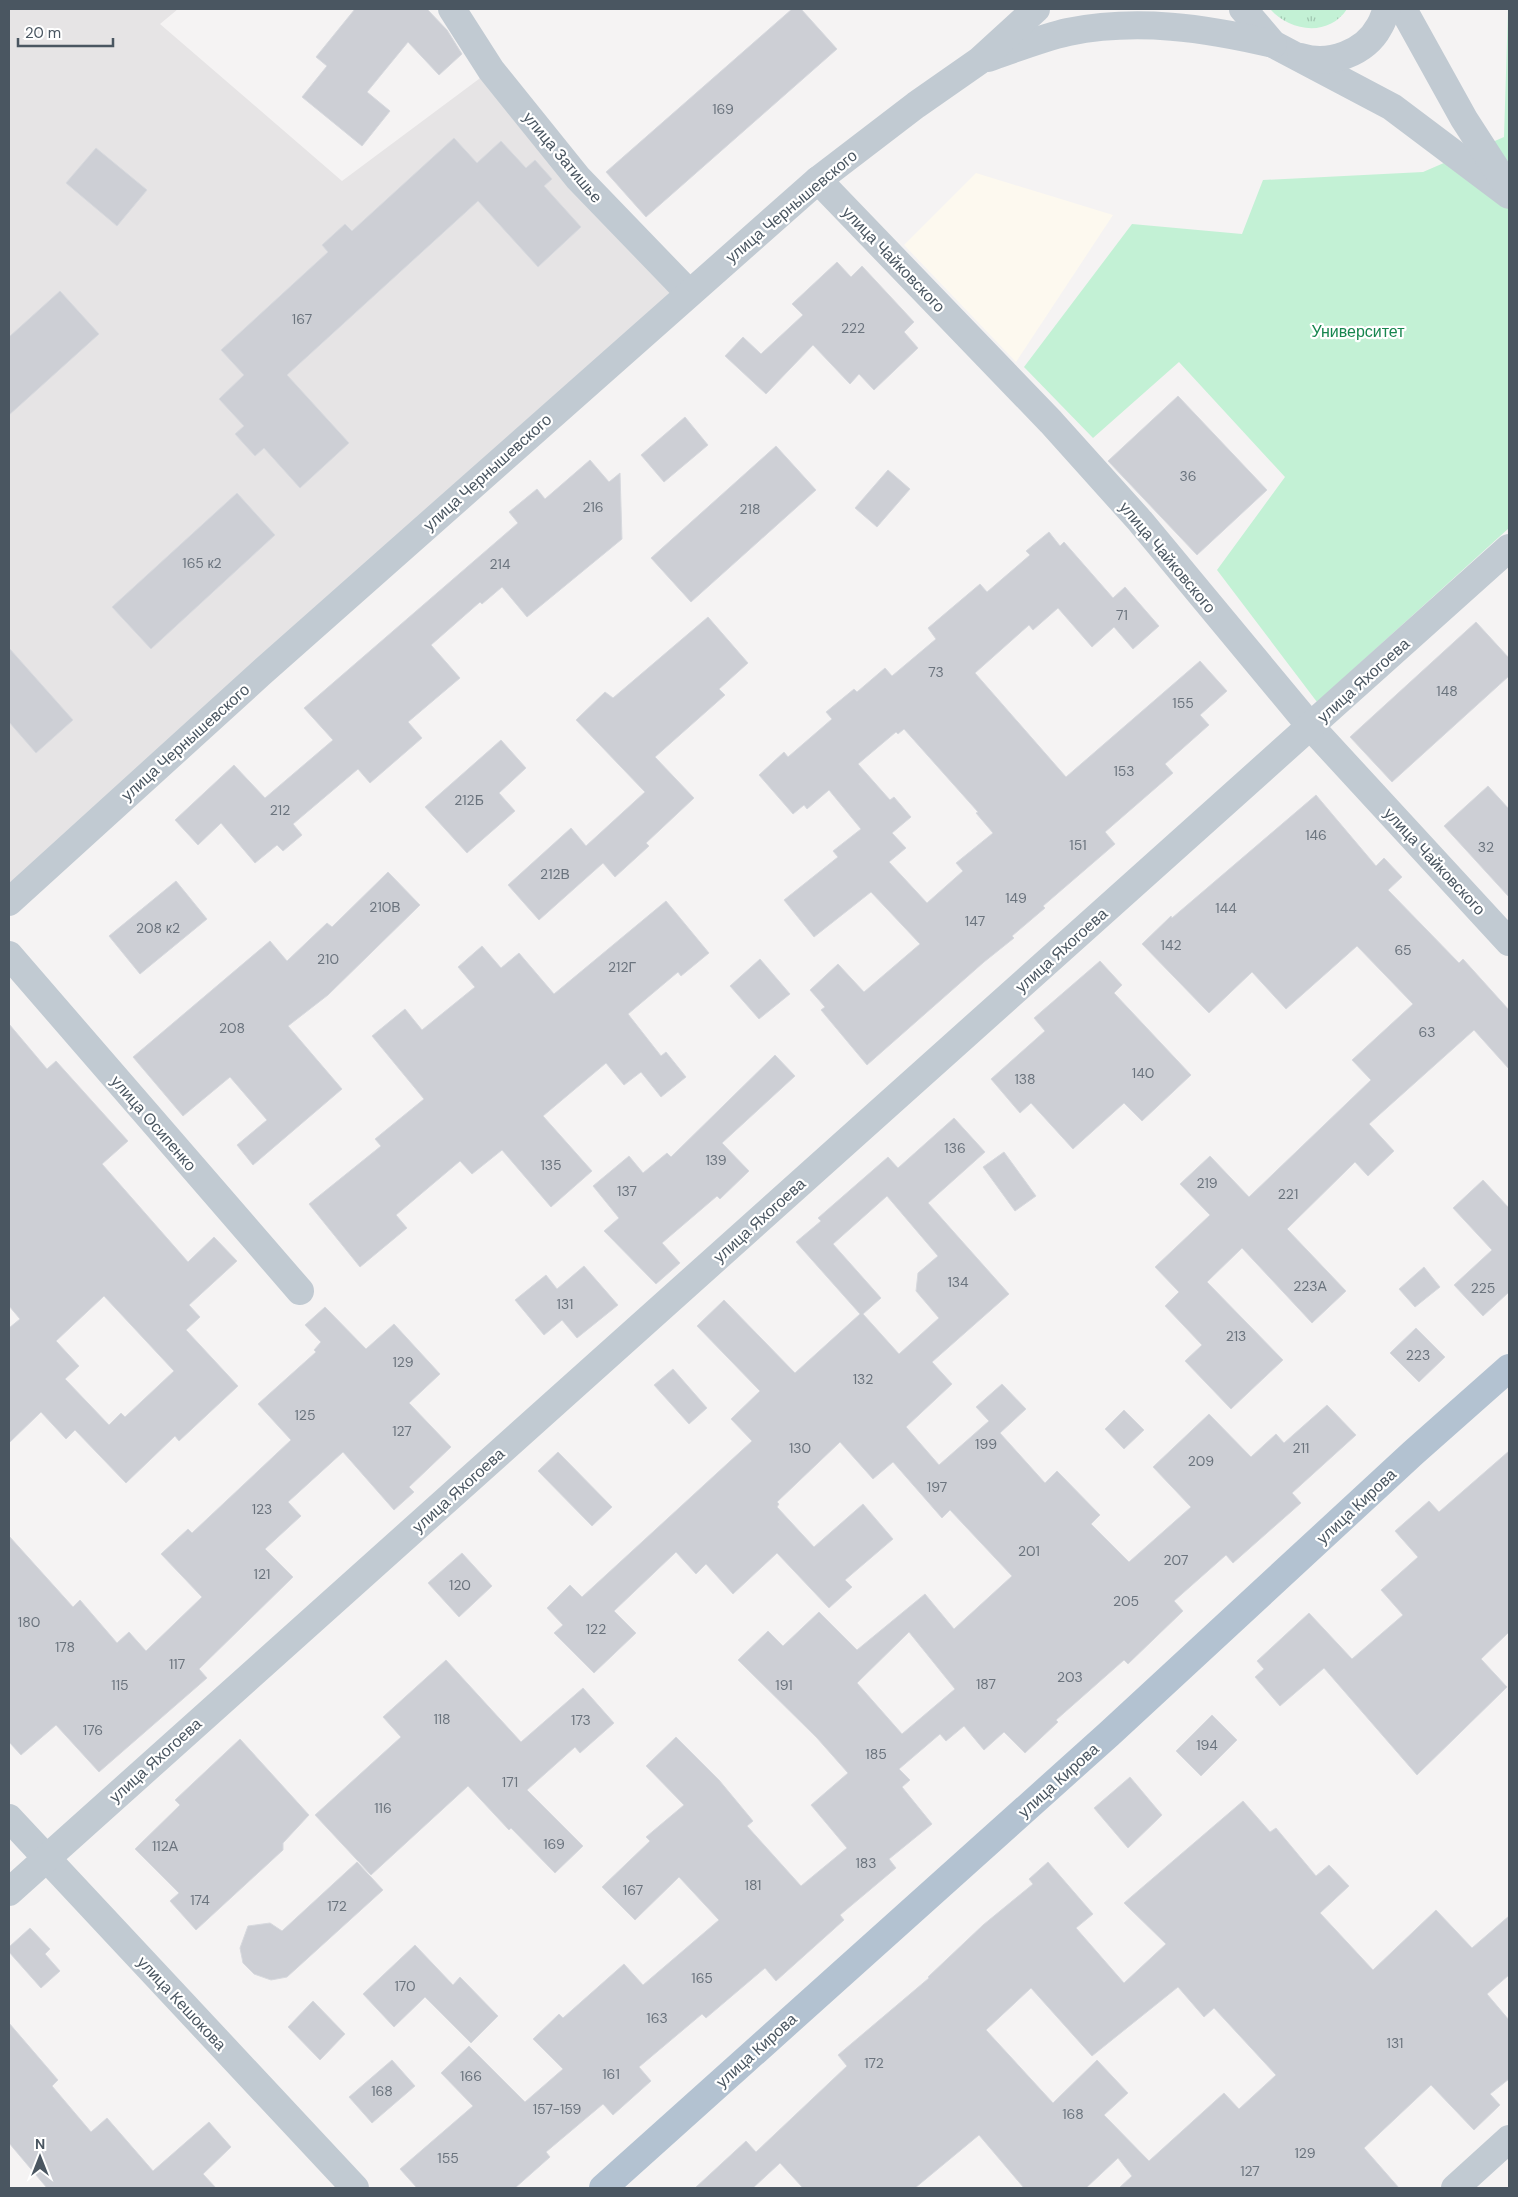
<svg xmlns="http://www.w3.org/2000/svg" width="1518" height="2197" font-family="'DM Sans',sans-serif">
	<style>
		.commercial { fill: #fdf9ef }
		.education { fill: #e6e4e5 }
		.grass { fill: url(#grass-tufts) }
		.green { fill: #c3f1d5 }
		.building { fill: #cdcfd5; stroke: #d7d9de; fill-rule: evenodd }
		.lines { fill: none; stroke-linecap: round; stroke-linejoin: round }
		.minor { stroke: #c1cad2; stroke-width: 28 }
		.major { stroke: #b3c2d1; stroke-width: 28 }
		.labels { text-anchor: middle; stroke-width: 4.5; stroke-linejoin: round; paint-order: stroke }
		.number-label { font-size: 14px; fill: #6b747e }
		.street-label { font-size: 16px; fill: #4a5661; stroke: #fff }
		.park-label { font-size: 16px; fill: #17864f; stroke: #fff }
	</style>
	<defs>
		<pattern id="grass-tufts" width="24" height="20" patternUnits="userSpaceOnUse" patternTransform="scale(1.25)"><rect width="24" height="20" fill="#c3f1d5"/><path d="M3 7l-1-3M5 7V3M7 7l1-3M15 17l-1-3M17 17v-4M19 17l1-3" fill="none" stroke="#a0c6b0"/></pattern>
	</defs>
	<rect width="100%" height="100%" fill="#f5f3f3"/>
	<!-- commercial -->
	<polygon class="commercial" points="976,173 1113,215 1016,362 904,245"/>
	<!-- education -->
	<polygon class="education" points="9,9 178,9 160,24 342,181 491,70 689,293 9,902"/>
	<!-- grass -->
	<path class="grass" d="M1270,9H1347C1329,37 1290,32 1270,9Z"/>
	<!-- green -->
	<polygon class="green" points="1508,9 1509,528 1317,702 1217,570 1285,477 1179,362 1093,438 1024,367 1132,224 1242,234 1263,180 1423,172 1504,137"/>
	<!-- building -->
	<g class="building">
		<polygon points="355,9 427,9 447,30 462,54 439,75 408,42 367,92 390,111 362,146 302,97 327,66 316,57"/>
		<polygon points="792,9 801,9 837,49 646,217 606,172"/>
		<polygon points="454,138 477,163 501,141 526,168 535,160 552,179 544,186 581,227 538,267 478,201 287,375 349,443 300,488 264,448 255,456 235,434 244,426 219,399 244,375 221,350 328,252 322,245 345,224 352,231"/>
		<polygon points="96,148 147,190 117,226 66,183"/>
		<polygon points="837,262 851,277 862,266 914,322 904,332 918,348 874,390 859,374 850,384 813,345 766,394 725,356 743,337 761,354 803,315 792,304"/>
		<polygon points="60,291 99,334 9,415 9,337"/>
		<polygon points="1178,396 1267,490 1197,555 1108,461"/>
		<polygon points="685,417 708,445 664,482 641,455"/>
		<polygon points="776,446 816,490 691,602 651,558"/>
		<polygon points="590,460 609,482 620,473 622,539 527,617 502,587 482,604 480,602 431,645 460,678 408,722 422,738 370,783 358,769 293,824 302,835 283,851 277,845 255,863 221,823 198,845 175,820 234,765 265,798 333,740 304,708 518,523 509,512 537,489 545,499"/>
		<polygon points="888,470 910,489 877,527 855,508"/>
		<polygon points="237,493 275,535 151,649 112,607"/>
		<path d="M1049,532L1060,546L1064,542L1113,598L1125,587L1159,626L1133,649L1114,627L1092,647L1058,608L1033,630L1029,625L975,673L1066,777L1200,661L1227,691L1200,715L1209,725L1165,764L1173,773L1105,832L1115,844L1043,906L1045,908L1012,936L1014,938L984,962L867,1065L821,1010L825,1007L810,990L838,964L864,992L920,944L871,892L814,937L784,900L838,857L833,851L861,829L829,790L807,809L804,805L793,814L759,775L784,752L788,757L832,719L826,712L854,689L857,692L885,668L892,676L936,639L928,628L980,584L987,592L1030,555L1026,551ZM904,729L978,812L976,813L993,833L956,863L963,871L927,903L889,862L906,848L892,833L911,817L894,797L890,800L858,764L896,732L898,734Z"/>
		<polygon points="708,617 748,663 719,689 725,695 655,757 694,798 646,843 649,846 615,877 603,863 539,920 508,885 571,828 586,846 645,792 576,720 605,692 613,698"/>
		<polygon points="1476,622 1509,658 1509,676 1392,782 1350,737"/>
		<polygon points="9,648 73,720 36,753 9,722"/>
		<polygon points="501,740 526,768 499,793 515,811 467,853 425,807"/>
		<polygon points="1488,786 1509,809 1509,897 1444,826"/>
		<polygon points="1316,795 1376,866 1384,858 1402,877 1388,890 1459,963 1463,959 1509,1010 1509,1069 1474,1030 1369,1124 1394,1151 1368,1176 1355,1162 1287,1229 1346,1291 1312,1323 1242,1248 1207,1282 1283,1360 1231,1409 1185,1361 1202,1345 1165,1306 1179,1292 1155,1267 1210,1215 1180,1184 1210,1156 1249,1197 1371,1080 1352,1060 1413,1004 1357,946 1286,1009 1252,972 1209,1013 1142,944 1171,916 1172,918"/>
		<polygon points="388,872 420,905 328,995 288,1026 342,1089 253,1165 237,1145 267,1120 230,1077 183,1116 133,1057 270,941 287,961 327,923 332,927"/>
		<polygon points="176,881 207,919 140,974 109,936"/>
		<polygon points="666,901 709,953 681,976 678,972 628,1014 661,1056 666,1052 686,1077 661,1097 641,1072 624,1085 606,1063 543,1116 592,1171 551,1207 502,1150 472,1174 460,1161 396,1215 407,1228 360,1267 309,1204 381,1146 375,1139 424,1099 372,1036 405,1009 422,1030 475,987 458,967 482,946 501,968 519,953 554,994"/>
		<polygon points="760,959 790,994 759,1019 730,986"/>
		<polygon points="1100,961 1122,985 1114,993 1191,1075 1142,1121 1124,1103 1073,1149 1031,1103 1020,1113 991,1079 1045,1031 1034,1018"/>
		<path d="M9,1024L47,1069L56,1061L128,1141L102,1164L188,1262L214,1237L237,1261L189,1305L200,1317L186,1330L238,1386L179,1441L175,1436L126,1483L75,1430L66,1439L41,1412L9,1443V1328L20,1319L9,1306ZM104,1296L174,1371L125,1417L121,1413L109,1425L65,1379L79,1366L56,1341Z"/>
		<polygon points="775,1055 795,1076 722,1143 749,1171 720,1199 717,1196 662,1243 680,1263 656,1284 604,1231 619,1218 593,1186 629,1156 643,1173 667,1153 671,1157"/>
		<path d="M954,1118L985,1152L928,1203L1009,1294L932,1362L952,1384L906,1427L939,1465L989,1421L976,1407L1002,1384L1026,1409L1000,1433L1045,1483L1057,1471L1100,1515L1091,1524L1129,1562L1191,1507L1153,1467L1209,1414L1251,1457L1276,1434L1284,1443L1327,1405L1356,1435L1292,1493L1301,1503L1233,1563L1226,1555L1174,1601L1183,1611L1128,1664L1124,1660L1056,1720L1058,1722L1025,1753L1004,1732L984,1750L964,1726L946,1741L940,1734L899,1769L910,1780L902,1787L932,1824L889,1859L896,1868L840,1915L844,1920L776,1981L765,1968L706,2018L702,2014L639,2067L651,2081L613,2115L603,2104L546,2152L550,2157L515,2188H417L400,2169L473,2106L441,2073L469,2046L525,2102L563,2069L533,2039L559,2014L563,2018L624,1964L643,1985L719,1920L679,1877L635,1920L602,1887L650,1841L646,1837L684,1805L646,1766L676,1737L719,1780L753,1821L747,1826L801,1886L847,1848L811,1805L848,1773L817,1738L738,1660L768,1631L783,1646L819,1612L857,1650L925,1594L954,1629L1012,1576L950,1510L942,1518L893,1462L873,1479L840,1442L777,1502L779,1504L777,1507L814,1547L863,1504L893,1539L845,1580L852,1587L829,1608L777,1553L733,1594L706,1564L696,1574L676,1552L614,1611L636,1633L594,1673L554,1633L563,1625L547,1608L570,1585L582,1597L752,1441L731,1419L760,1391L697,1326L724,1300L795,1373L860,1314L796,1242L821,1221L818,1218L888,1157L898,1168ZM887,1196L938,1256L918,1273L916,1291L939,1318L899,1354L863,1314L881,1298L833,1244ZM909,1632L955,1689L902,1734L857,1683Z"/>
		<polygon points="1004,1152 1036,1196 1015,1211 983,1167"/>
		<polygon points="1483,1180 1509,1208 1509,1292 1483,1316 1454,1285 1492,1250 1453,1208"/>
		<polygon points="584,1266 618,1305 577,1338 562,1320 544,1335 515,1300 546,1275 557,1289"/>
		<polygon points="1424,1267 1440,1287 1415,1307 1399,1289"/>
		<polygon points="325,1307 366,1349 394,1324 440,1374 409,1403 451,1447 409,1487 414,1492 394,1510 343,1452 288,1502 301,1516 265,1549 293,1577 199,1669 207,1678 99,1772 56,1725 21,1755 9,1742 9,1536 73,1607 80,1600 117,1643 129,1632 146,1651 202,1597 161,1554 188,1529 192,1533 291,1440 258,1404 316,1352 314,1350 321,1342 305,1325"/>
		<polygon points="1416,1328 1445,1357 1419,1382 1390,1353"/>
		<polygon points="673,1369 707,1408 689,1424 654,1385"/>
		<polygon points="1124,1410 1144,1430 1124,1449 1105,1429"/>
		<polygon points="1509,1451 1509,1632 1481,1659 1507,1687 1417,1775 1324,1668 1280,1706 1255,1677 1264,1669 1257,1661 1309,1613 1352,1659 1403,1615 1381,1590 1418,1557 1395,1531 1429,1501 1439,1512"/>
		<polygon points="558,1452 612,1507 592,1526 538,1471"/>
		<polygon points="462,1553 492,1586 459,1617 428,1583"/>
		<polygon points="446,1660 521,1742 583,1688 614,1723 580,1753 575,1747 527,1790 583,1846 555,1873 511,1828 509,1830 468,1786 371,1875 315,1815 401,1737 383,1717"/>
		<polygon points="1212,1715 1237,1740 1201,1776 1176,1751"/>
		<polygon points="240,1739 309,1815 283,1843 283,1850 196,1930 170,1901 179,1893 135,1849 180,1805 175,1800"/>
		<polygon points="1130,1777 1162,1815 1128,1848 1094,1808"/>
		<path d="M1243,1801L1270,1832L1276,1828L1316,1876L1329,1865L1349,1886L1320,1913L1373,1970L1436,1910L1472,1948L1509,1916V1975L1487,1994L1509,2020V2079L1490,2094L1500,2105L1474,2130L1431,2085L1364,2148L1399,2188H1119L1132,2176L1118,2158L1086,2188H1024L979,2135L915,2188H803L780,2163L753,2188H695L746,2141L756,2152L847,2066L838,2055L929,1978L928,1977L983,1925L1033,1884L1029,1879L1048,1862L1093,1914L1076,1928L1124,1983L1166,1944L1124,1903ZM1178,1987L1204,2017L1214,2008L1276,2075L1239,2109L1224,2093L1149,2161L1104,2115L1128,2093L1097,2060L1053,2103L986,2030L1031,1988L1092,2056Z"/>
		<polygon points="357,1862 383,1890 287,1977 271,1980 254,1974 243,1963 240,1948 248,1926 270,1923 282,1931"/>
		<polygon points="30,1928 50,1949 45,1954 60,1971 41,1988 9,1952 9,1947"/>
		<polygon points="415,1945 453,1985 460,1977 498,2016 471,2043 425,1997 394,2027 363,1994"/>
		<polygon points="313,2001 345,2034 320,2060 288,2027"/>
		<polygon points="9,2023 58,2080 52,2086 91,2132 107,2118 153,2171 209,2122 231,2147 203,2174 216,2188 47,2188 9,2143"/>
		<polygon points="392,2060 415,2086 372,2123 349,2097"/>
	</g>
	<g class="lines">
		<!-- minor -->
		<g class="minor">
			<polyline points="452,9 491,70 578,178 689,293"/>
			<polyline points="1243,9 1273,44 1392,107 1509,195"/>
			<polyline points="1403,9 1464,119 1506,184"/>
			<path d="M1301,57C1329,66 1365,53 1379,27C1383,21 1384,15 1387,9"/>
			<path d="M988,58C1014,49 1041,38 1068,32C1137,18 1206,28 1273,44"/>
			<polyline points="818,180 1051,422 1140,521 1311,727 1509,942"/>
			<polyline points="9,902 261,673 818,180 916,105 979,61 1036,9"/>
			<polyline points="9,955 300,1291"/>
			<polyline points="9,1818 355,2188"/>
			<polyline points="9,1892 1509,548"/>
			<polyline points="1455,2188 1509,2139"/>
		</g>
		<!-- major -->
		<polyline class="major" points="603,2188 1109,1734 1413,1453 1509,1368"/>
	</g>
	<g class="labels">
		<!-- number labels -->
		<g class="number-label">
			<text x="723" y="114">169</text>
			<text x="302" y="324">167</text>
			<text x="853" y="333">222</text>
			<text x="1188" y="481">36</text>
			<text x="593" y="512">216</text>
			<text x="750" y="514">218</text>
			<text x="202" y="568">165 к2</text>
			<text x="500" y="569">214</text>
			<text x="1122" y="620">71</text>
			<text x="936" y="677">73</text>
			<text x="1447" y="696">148</text>
			<text x="1183" y="708">155</text>
			<text x="1124" y="776">153</text>
			<text x="469" y="805">212Б</text>
			<text x="280" y="815">212</text>
			<text x="1316" y="840">146</text>
			<text x="1078" y="850">151</text>
			<text x="1486" y="852">32</text>
			<text x="555" y="879">212В</text>
			<text x="1016" y="903">149</text>
			<text x="385" y="912">210В</text>
			<text x="1226" y="913">144</text>
			<text x="975" y="926">147</text>
			<text x="158" y="933">208 к2</text>
			<text x="1171" y="950">142</text>
			<text x="1403" y="955">65</text>
			<text x="328" y="964">210</text>
			<text x="622" y="972">212Г</text>
			<text x="232" y="1033">208</text>
			<text x="1427" y="1037">63</text>
			<text x="1143" y="1078">140</text>
			<text x="1025" y="1084">138</text>
			<text x="955" y="1153">136</text>
			<text x="716" y="1165">139</text>
			<text x="551" y="1170">135</text>
			<text x="1207" y="1188">219</text>
			<text x="627" y="1196">137</text>
			<text x="1288" y="1199">221</text>
			<text x="958" y="1287">134</text>
			<text x="1310" y="1291">223А</text>
			<text x="1483" y="1293">225</text>
			<text x="565" y="1309">131</text>
			<text x="1236" y="1341">213</text>
			<text x="1418" y="1360">223</text>
			<text x="403" y="1367">129</text>
			<text x="863" y="1384">132</text>
			<text x="305" y="1420">125</text>
			<text x="402" y="1436">127</text>
			<text x="986" y="1449">199</text>
			<text x="800" y="1453">130</text>
			<text x="1301" y="1453">211</text>
			<text x="1201" y="1466">209</text>
			<text x="937" y="1492">197</text>
			<text x="262" y="1514">123</text>
			<text x="1029" y="1556">201</text>
			<text x="1176" y="1565">207</text>
			<text x="262" y="1579">121</text>
			<text x="460" y="1590">120</text>
			<text x="1126" y="1606">205</text>
			<text x="29" y="1627">180</text>
			<text x="596" y="1634">122</text>
			<text x="65" y="1652">178</text>
			<text x="177" y="1669">117</text>
			<text x="1070" y="1682">203</text>
			<text x="986" y="1689">187</text>
			<text x="120" y="1690">115</text>
			<text x="784" y="1690">191</text>
			<text x="442" y="1724">118</text>
			<text x="581" y="1725">173</text>
			<text x="93" y="1735">176</text>
			<text x="1207" y="1750">194</text>
			<text x="876" y="1759">185</text>
			<text x="510" y="1787">171</text>
			<text x="383" y="1813">116</text>
			<text x="554" y="1849">169</text>
			<text x="165" y="1851">112А</text>
			<text x="866" y="1868">183</text>
			<text x="753" y="1890">181</text>
			<text x="633" y="1895">167</text>
			<text x="200" y="1905">174</text>
			<text x="337" y="1911">172</text>
			<text x="702" y="1983">165</text>
			<text x="405" y="1991">170</text>
			<text x="657" y="2023">163</text>
			<text x="1395" y="2048">131</text>
			<text x="874" y="2068">172</text>
			<text x="611" y="2079">161</text>
			<text x="471" y="2081">166</text>
			<text x="382" y="2096">168</text>
			<text x="557" y="2114">157-159</text>
			<text x="1073" y="2119">168</text>
			<text x="1305" y="2158">129</text>
			<text x="448" y="2163">155</text>
			<text x="1250" y="2176">127</text>
		</g>
		<!-- street labels -->
		<g class="street-label">
			<text transform="translate(563 157) rotate(50)" y="6">улица Затишье</text>
			<text transform="translate(791 206) rotate(-40)" y="6">улица Чернышевского</text>
			<text transform="translate(894 259) rotate(46)" y="6">улица Чайковского</text>
			<text transform="translate(487 472) rotate(-42)" y="6">улица Чернышевского</text>
			<text transform="translate(1168 557) rotate(50)" y="6">улица Чайковского</text>
			<text transform="translate(1363 680) rotate(-42)" y="6">улица Яхогоева</text>
			<text transform="translate(185 742) rotate(-42)" y="6">улица Чернышевского</text>
			<text transform="translate(1435 861) rotate(47)" y="6">улица Чайковского</text>
			<text transform="translate(1061 950) rotate(-42)" y="6">улица Яхогоева</text>
			<text transform="translate(154 1123) rotate(49)" y="6">улица Осипенко</text>
			<text transform="translate(759 1220) rotate(-42)" y="6">улица Яхогоева</text>
			<text transform="translate(458 1490) rotate(-42)" y="6">улица Яхогоева</text>
			<text transform="translate(1356 1506) rotate(-43)" y="6">улица Кирова</text>
			<text transform="translate(155 1760) rotate(-42)" y="6">улица Яхогоева</text>
			<text transform="translate(1058 1780) rotate(-42)" y="6">улица Кирова</text>
			<text transform="translate(182 2003) rotate(47)" y="6">улица Кешокова</text>
			<text transform="translate(756 2050) rotate(-42)" y="6">улица Кирова</text>
		</g>
		<!-- park labels -->
		<g class="park-label">
			<text x="1358" y="337">Университет</text>
		</g>
	</g>
	<!-- border -->
	<rect width="1518" height="2197" fill="none" stroke="#4a5661" stroke-width="20"/>
	<!-- north arrow -->
	<g transform="translate(40 2157)" stroke="#ffffff" stroke-width="4" paint-order="stroke">
	<path d="M0-4L9 19L0 12L-9 19Z" fill="#4a5661"/>
	<text y="-8" font-size="14" font-weight="bold" text-anchor="middle" fill="#4a5661">N</text>
	</g>
	<!-- scale -->
	<path d="M18 38v8h95v-8" fill="none" stroke="#4a5661" stroke-width="2.5"/>
	<text x="25" y="38" font-size="15" fill="#4a5661" stroke="#ffffff" stroke-width="4" paint-order="stroke">20 m</text>
</svg>
